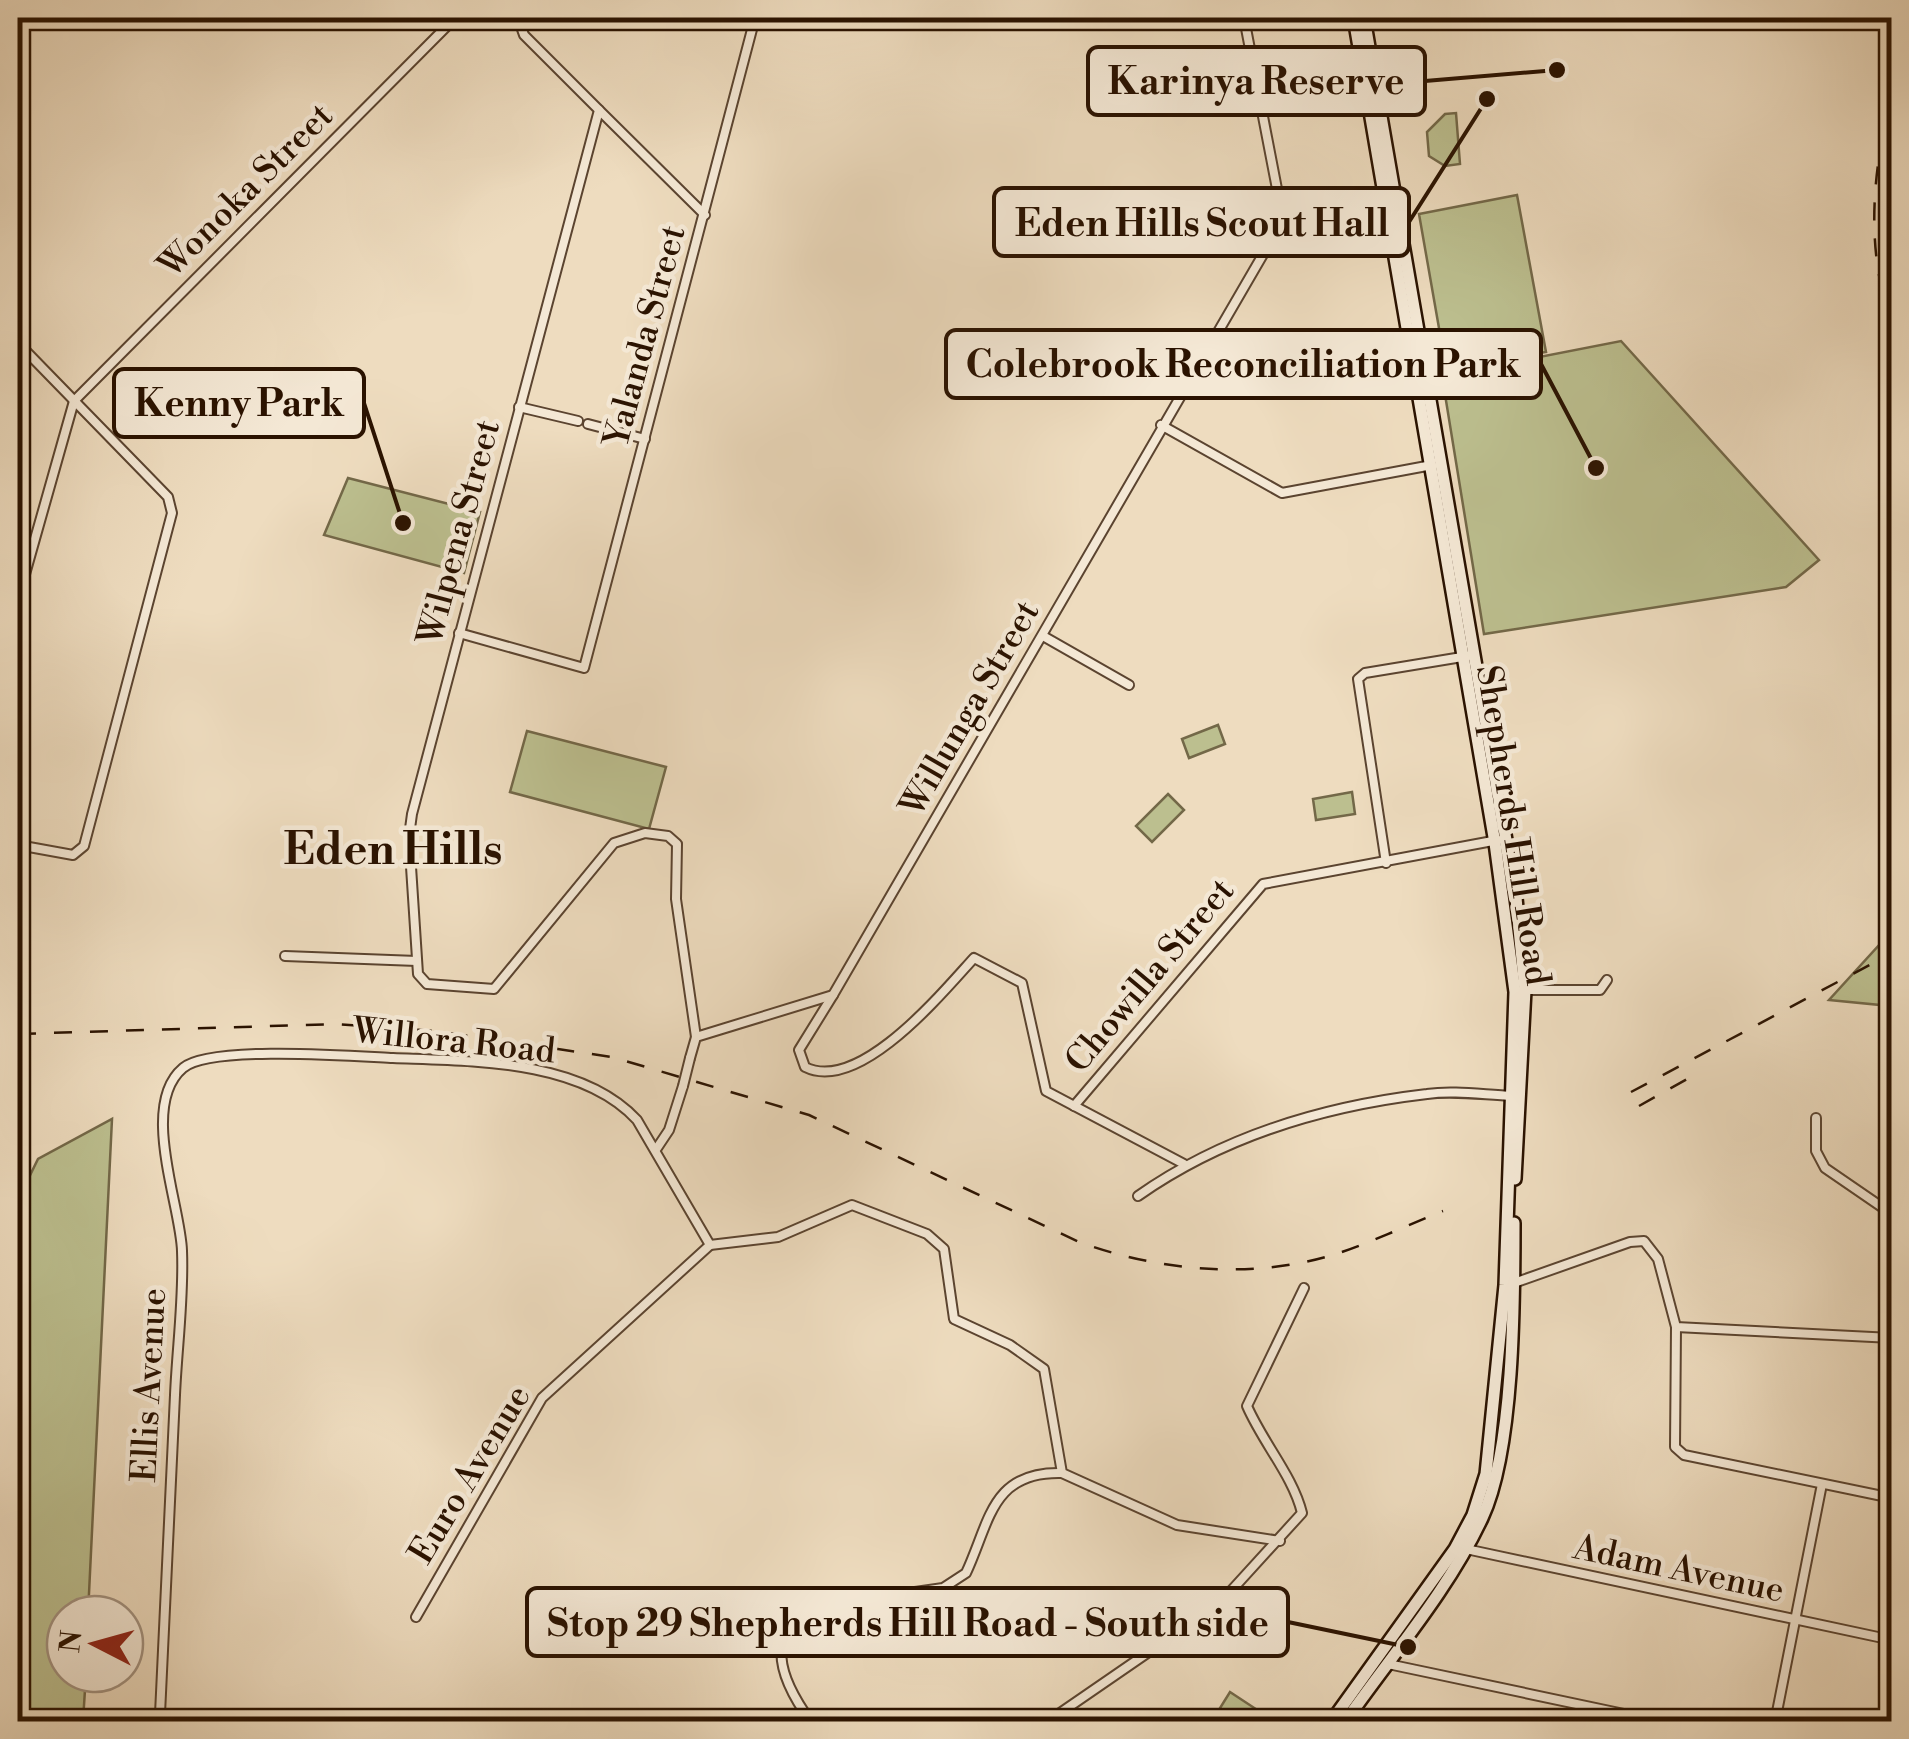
<svg xmlns="http://www.w3.org/2000/svg" width="1909" height="1739" font-family="'Libre Bodoni',serif">
	<style>
		.green { fill: #bcbf8f; stroke: #736848; stroke-width: 2.5 }
		.lines { fill: none; stroke-linecap: round; stroke-linejoin: round }
		.minor-casing { stroke: #5b4430; stroke-width: 12 }
		.secondary-casing { stroke: #2a1200; stroke-width: 16 }
		.minor { stroke: #f4e8d5; stroke-width: 8 }
		.secondary { stroke: #f4e8d5; stroke-width: 11 }
		.rail { stroke: #2a1200; stroke-width: 2.5; stroke-dasharray: 18 18; stroke-linecap: butt }
		.minor-bridge-casing { stroke: #5b4430; stroke-width: 12; stroke-linecap: butt }
		.minor-bridge { stroke: #f4e8d5; stroke-width: 8 }
		.labels { text-anchor: middle; stroke-width: 9; stroke-linejoin: round; paint-order: stroke }
		.street-label { font-size: 35px; fill: #2a1200; stroke: #f4e8d5 }
		.district-label { font-size: 45px; font-weight: bold; fill: #2a1200; stroke: #f4e8d5 }
		.leader { fill: none; stroke: #2a1200; stroke-width: 4 }
		.callout-dot { fill: #2a1200; stroke: #f4e8d5; stroke-width: 4 }
		.callout { fill: #f4e8d5; stroke: #2a1200; stroke-width: 4 }
		.callout-label { font-size: 38px; text-anchor: middle; font-weight: bold; fill: #2a1200 }
	</style>
	<rect width="100%" height="100%" fill="#eedcbf"/>
	<filter id="stains"><feTurbulence type="fractalNoise" baseFrequency=".002" numOctaves="4"/><feColorMatrix values="0 0 0 0 .2 0 0 0 0 .09 0 0 0 0 .02 0 0 0 .5 -.17"/></filter>
	<radialGradient id="worn" r=".72"><stop offset=".6" stop-color="#630" stop-opacity="0"/><stop offset="1" stop-color="#630" stop-opacity=".3"/></radialGradient>
	<!-- green -->
	<g class="green">
		<polygon points="1456,113 1460,164 1445,166 1429,156 1427,132 1445,114"/>
		<polygon points="1517,195 1546,352 1446,368 1419,214"/>
		<polygon points="1621,341 1819,560 1786,587 1484,634 1442,376"/>
		<polygon points="348,478 480,512 464,573 324,535"/>
		<polygon points="1218,725 1225,744 1189,758 1182,739"/>
		<polygon points="527,731 666,767 649,829 510,792"/>
		<polygon points="1352,792 1355,814 1316,820 1313,799"/>
		<polygon points="1168,794 1184,810 1152,842 1136,826"/>
		<polygon points="1891,932 1891,1006 1829,1000"/>
		<polygon points="112,1119 88,1614 65,1614 65,1674 86,1674 83,1721 18,1721 18,1200 38,1159"/>
		<polygon points="1230,1692 1265,1715 1261,1721 1241,1721 1220,1708"/>
	</g>
	<g class="lines">
		<defs>
			<g id="minor">
				<polyline points="518,18 524,35 599,110 412,814 409,836 418,974 427,984 494,989 614,843 645,833 668,836 677,844 676,899 696,1037"/>
				<polyline points="1244,18 1283,220"/>
				<polyline points="599,110 705,215"/>
				<polyline points="1283,220 1386,199"/>
				<polyline points="18,343 168,497 172,513 84,846 73,855 18,845"/>
				<polyline points="519,407 578,421"/>
				<polyline points="588,424 645,439"/>
				<polyline points="1161,425 1282,493 1432,465"/>
				<polyline points="18,599 74,401 455,18"/>
				<polyline points="459,633 584,668 755,18"/>
				<polyline points="1043,636 1129,685"/>
				<polyline points="1386,863 1358,679 1365,673 1468,656"/>
				<polyline points="285,956 417,961"/>
				<polyline points="1525,990 1600,990 1607,980"/>
				<path d="M833,995L799,1050L805,1067C859,1094 942,993 974,958L1022,983L1046,1091L1184,1164"/>
				<polyline points="690,1058 696,1037 833,995 1283,220"/>
				<polyline points="1074,1106 1263,884 1498,840"/>
				<polyline points="1816,1118 1816,1151 1825,1168 1892,1214"/>
				<polyline points="657,1148 669,1130 683,1086"/>
				<path d="M1138,1196C1222,1137 1324,1106 1427,1094C1454,1090 1484,1095 1512,1096"/>
				<polyline points="1514,1283 1630,1242 1644,1241 1658,1259 1676,1327 1892,1338"/>
				<polyline points="1676,1327 1675,1447 1684,1455 1892,1498"/>
				<polyline points="1466,1549 1892,1640"/>
				<polyline points="416,1617 542,1398 710,1245"/>
				<polyline points="1388,1664 1662,1722"/>
				<path d="M160,1714C165,1608 170,1501 175,1395C177,1348 184,1298 182,1251C181,1206 139,1105 183,1068C209,1045 354,1056 393,1058C470,1061 581,1059 637,1120L710,1245L778,1237L852,1205L927,1234L944,1249L954,1319L1010,1345L1044,1369L1062,1473L1177,1525L1280,1541"/>
				<polyline points="888,1715 908,1722"/>
				<path d="M811,1722C720,1596 860,1602 943,1588L966,1573C990,1522 991,1471 1062,1473"/>
				<path d="M1047,1722L1220,1603L1302,1513C1293,1476 1263,1443 1247,1406L1304,1288"/>
				<polyline points="1775,1722 1822,1484"/>
			</g>
			<g id="secondary">
				<polyline points="1364,18 1516,898 1525,990 1515,1179"/>
				<polyline points="1331,1722 1455,1549 1473,1515 1486,1474 1505,1285 1515,992 1495,843 1354,18"/>
				<path d="M1345,1722C1391,1656 1448,1591 1482,1518C1514,1450 1514,1301 1514,1223"/>
			</g>
		</defs>
		<!-- minor casing -->
		<use href="#minor" class="minor-casing"/>
		<!-- secondary casing -->
		<use href="#secondary" class="secondary-casing"/>
		<!-- minor -->
		<use href="#minor" class="minor"/>
		<!-- secondary -->
		<use href="#secondary" class="secondary"/>
		<!-- rail -->
		<g class="rail">
			<path d="M1892,96C1872,170 1865,251 1892,324"/>
			<path d="M18,1034L336,1024L435,1031L612,1057L809,1115L1079,1242C1159,1271 1253,1280 1336,1254C1372,1242 1408,1225 1443,1211"/>
			<polyline points="1631,1092 1892,953"/>
			<polyline points="1639,1106 1696,1074"/>
		</g>
		<defs>
			<polyline id="minor-bridge" points="683,1086 690,1058"/>
		</defs>
		<!-- minor-bridge casing -->
		<use href="#minor-bridge" class="minor-bridge-casing"/>
		<!-- minor-bridge -->
		<use href="#minor-bridge" class="minor-bridge"/>
	</g>
	<g class="labels">
		<!-- street labels -->
		<g class="street-label">
			<text transform="translate(245 190) rotate(-45)" y="12">Wonoka Street</text>
			<text transform="translate(644 336) rotate(-75)" y="12">Yalanda Street</text>
			<text transform="translate(458 532) rotate(-75)" y="12">Wilpena Street</text>
			<text transform="translate(969 708) rotate(-60)" y="12">Willunga Street</text>
			<text transform="translate(1514 825) rotate(81)" y="12">Shepherds Hill Road</text>
			<text transform="translate(1149 975) rotate(-50)" y="12">Chowilla Street</text>
			<text transform="translate(454 1040) rotate(6)" y="12">Willora Road</text>
			<text transform="translate(148 1385) rotate(-87)" y="12">Ellis Avenue</text>
			<text transform="translate(469 1474) rotate(-59)" y="12">Euro Avenue</text>
			<text transform="translate(1679 1568) rotate(12)" y="12">Adam Avenue</text>
		</g>
		<!-- district labels -->
		<g class="district-label">
			<text x="393" y="864">Eden Hills</text>
		</g>
	</g>
	<!-- callouts -->
	<path class="leader" d="M1557 70L1425 81M1487 99L1409 222M1596 468L1541 364M403 523L364 403M1408 1647L1288 1622"/>
	<g class="callout-dot">
		<circle cx="1557" cy="70" r="10"/>
		<circle cx="1487" cy="99" r="10"/>
		<circle cx="1596" cy="468" r="10"/>
		<circle cx="403" cy="523" r="10"/>
		<circle cx="1408" cy="1647" r="10"/>
	</g>
	<g class="callout">
		<rect x="1088" y="47" width="337" height="68" rx="10"/>
		<rect x="994" y="188" width="415" height="68" rx="10"/>
		<rect x="946" y="330" width="595" height="68" rx="10"/>
		<rect x="114" y="369" width="250" height="68" rx="10"/>
		<rect x="527" y="1588" width="761" height="68" rx="10"/>
	</g>
	<g class="callout-label">
		<text x="1256" y="94">Karinya Reserve</text>
		<text x="1202" y="236">Eden Hills Scout Hall</text>
		<text x="1243" y="377">Colebrook Reconciliation Park</text>
		<text x="239" y="416">Kenny Park</text>
		<text x="908" y="1636">Stop 29 Shepherds Hill Road - South side</text>
	</g>
	<!-- margin -->
	<rect width="1909" height="1739" fill="none" stroke="#eedcbf" stroke-width="60"/>
	<rect x="20" y="20" width="1869" height="1699" fill="none" stroke="#2a1200" stroke-width="5"/>
	<rect x="30" y="30" width="1849" height="1679" fill="none" stroke="#2a1200" stroke-width="2.5"/>
	<!-- north arrow -->
	<g transform="translate(95 1644) rotate(276)"><circle r="48" fill="#f4e8d5" stroke="#a39280" stroke-width="2.5"/>
	<path d="M0-8L18 38L0 25L-18 38Z" fill="#8f2418"/>
	<text y="-15" font-size="28" font-weight="bold" text-anchor="middle" fill="#2a1200">N</text>
	</g>
	<rect width="100%" height="100%" filter="url(#stains)"/>
	<rect width="100%" height="100%" fill="url(#worn)"/>
</svg>
